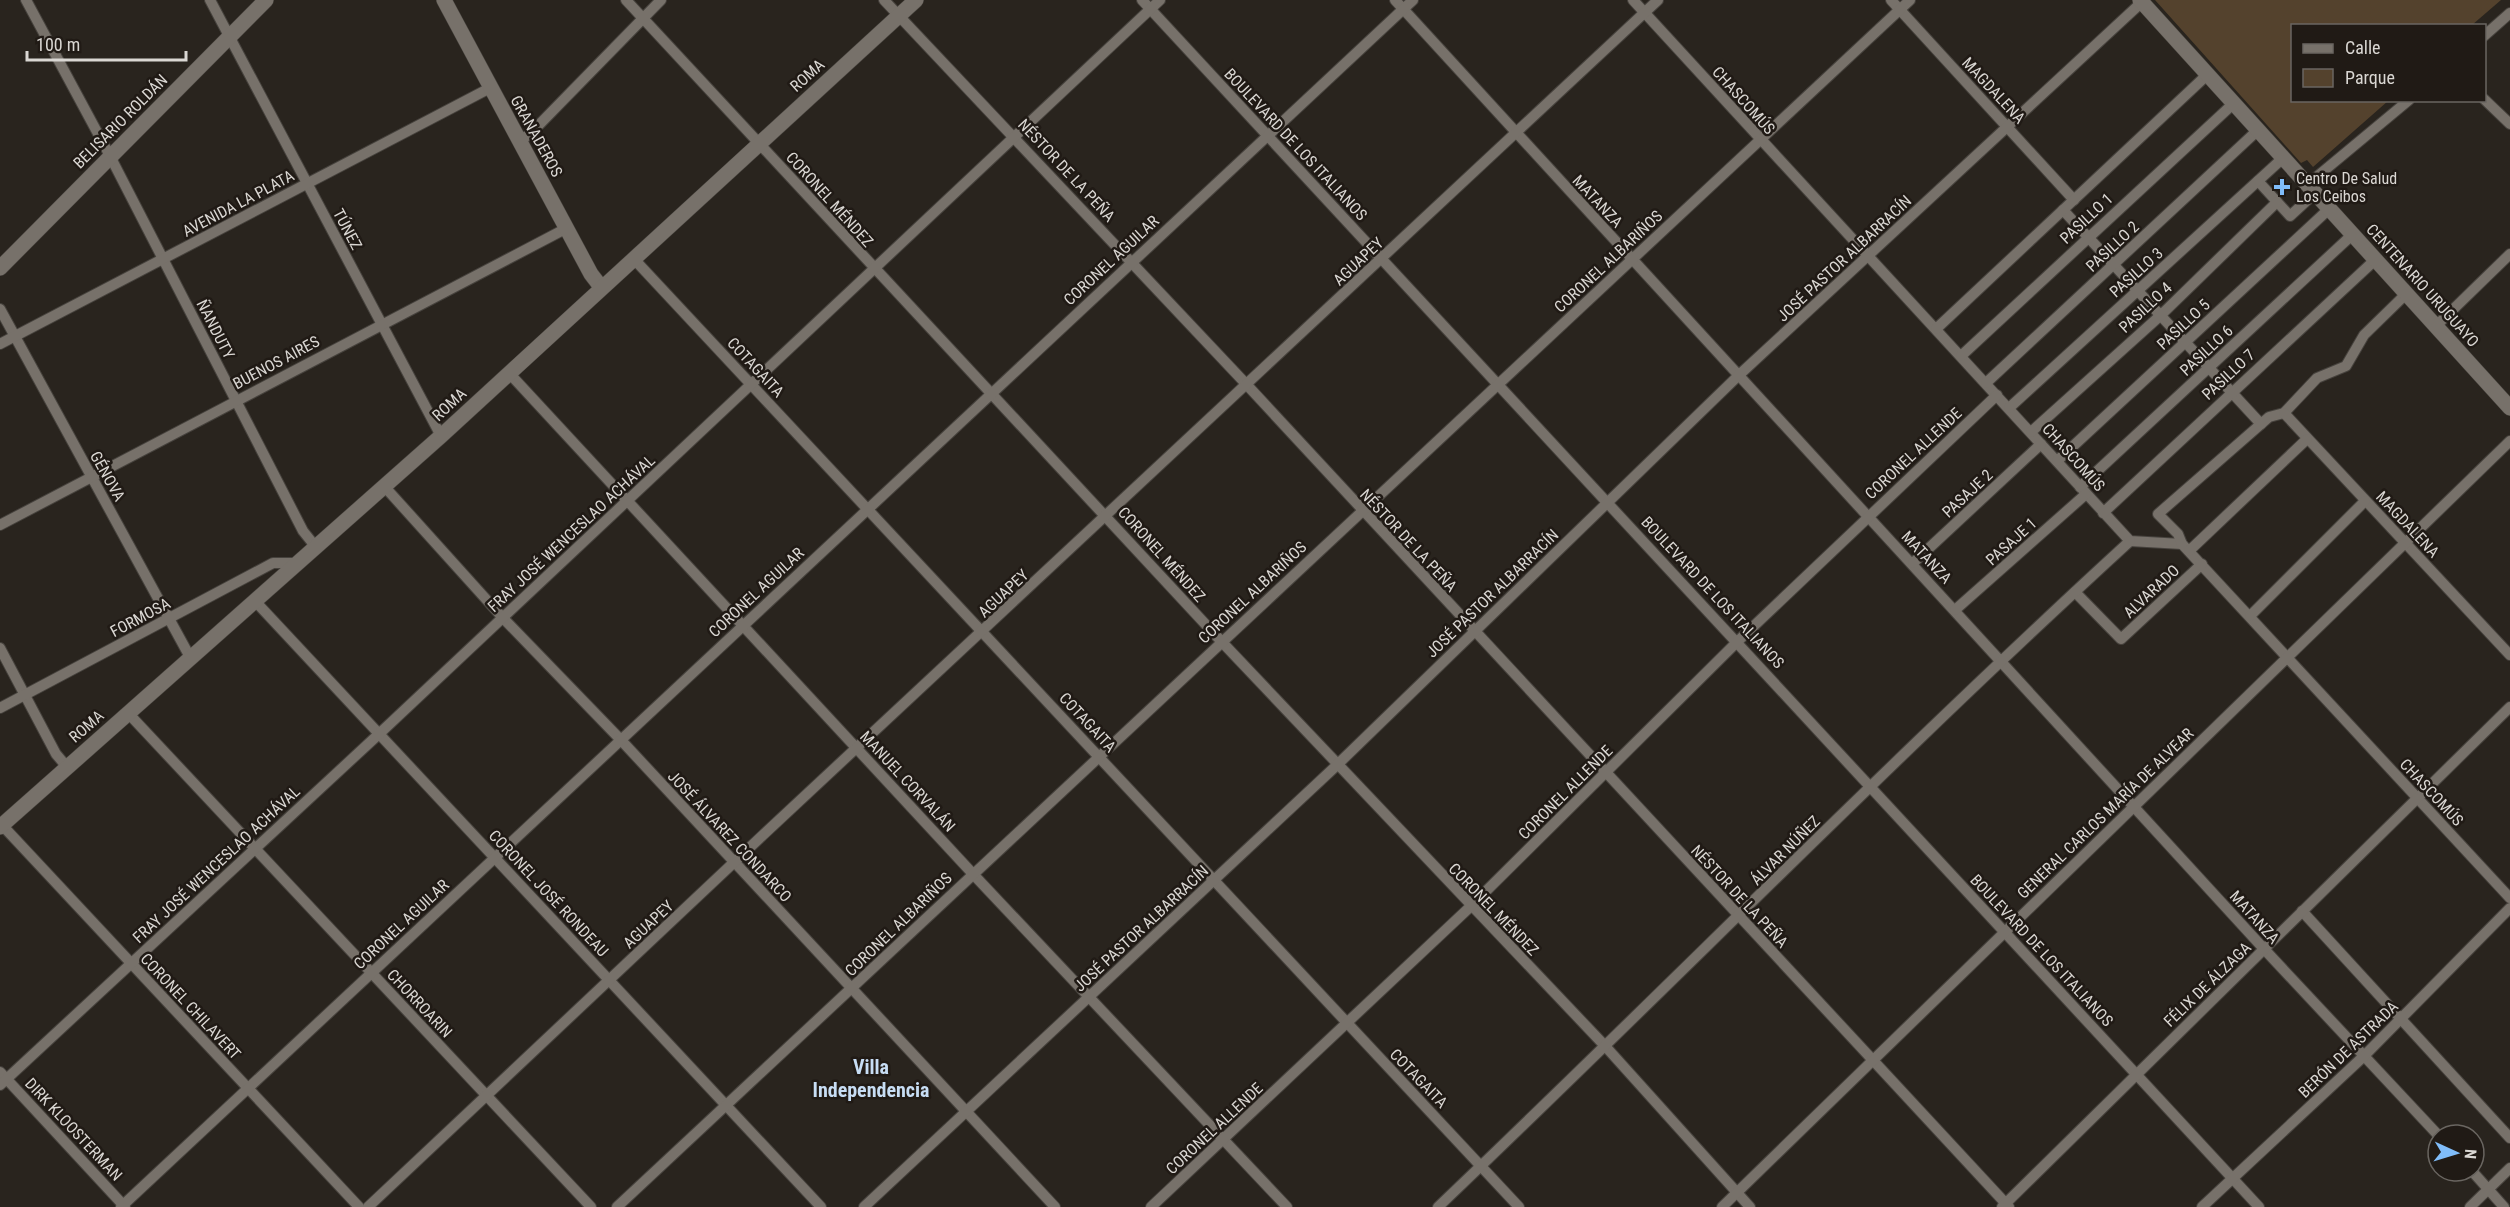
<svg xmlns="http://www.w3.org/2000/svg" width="2510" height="1207" font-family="'Roboto Condensed',sans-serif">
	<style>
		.green { fill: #54422d }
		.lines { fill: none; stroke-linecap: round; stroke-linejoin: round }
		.street-casing { stroke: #46423d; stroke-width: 12 }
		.secondary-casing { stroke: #46423d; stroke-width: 16 }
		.street { stroke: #77716a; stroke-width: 10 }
		.secondary { stroke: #77716a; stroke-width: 15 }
		.poi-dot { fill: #80bdfa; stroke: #201a15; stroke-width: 2 }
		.labels { text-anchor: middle; stroke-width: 5; stroke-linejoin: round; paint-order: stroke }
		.street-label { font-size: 16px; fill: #dad7d3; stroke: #201a15 }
		.poi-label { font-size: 16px; fill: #dad7d3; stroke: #201a15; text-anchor: start }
		.quarter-label { font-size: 20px; font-weight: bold; fill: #c7ddf4; stroke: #201a15 }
	</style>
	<rect width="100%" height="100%" fill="#29241e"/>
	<!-- green -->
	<polygon class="green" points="2155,0 2501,0 2472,25 2292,26 2292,100 2388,101 2313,167 2307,160 2301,163"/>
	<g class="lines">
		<defs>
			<g id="street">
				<polyline points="26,0 110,156 303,531 315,546"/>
				<polyline points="210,0 441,436"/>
				<polyline points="626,0 1221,641 1606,1047 1750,1207"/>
				<polyline points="884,0 1247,385 2009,1207"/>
				<polyline points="1142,0 2259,1207"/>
				<polyline points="1395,0 2265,950 2438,1135"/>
				<polyline points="1633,0 2130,541 2182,544"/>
				<polyline points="1891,0 2074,200"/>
				<polyline points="2484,36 2510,13"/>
				<polyline points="2484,99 2510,124"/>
				<polyline points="519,141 530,134 661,0"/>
				<polyline points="2258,181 2290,216 2315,193"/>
				<polyline points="2308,184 2409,100"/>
				<polyline points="2063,210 2261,424"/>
				<polyline points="633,258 1519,1207"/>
				<polyline points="2406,294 2364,335 2346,366 2317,378 2284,413 2269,417 2158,514 2178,534 2182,544 2510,898"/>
				<polyline points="0,309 190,657"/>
				<polyline points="2436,326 2510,254"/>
				<polyline points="1936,329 2208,74"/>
				<polyline points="0,344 490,88"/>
				<polyline points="1961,356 2234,103"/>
				<polyline points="509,373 973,874 1287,1207"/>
				<polyline points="1986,383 2258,130"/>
				<polyline points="2009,408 2283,158"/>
				<polyline points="2284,413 2510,655"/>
				<polyline points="2031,432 2161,315 2277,202"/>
				<polyline points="2057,461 2329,209"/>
				<polyline points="384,486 503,618 620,739 1055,1207"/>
				<polyline points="2080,487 2352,235"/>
				<polyline points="2103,513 2375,260"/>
				<polyline points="0,525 567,228"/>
				<polyline points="2189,551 2307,439"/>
				<polyline points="1913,563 2041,444"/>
				<polyline points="2075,592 2121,639 2202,564"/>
				<polyline points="254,600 821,1207"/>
				<polyline points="1955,610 2086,494"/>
				<polyline points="2250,616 2365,501"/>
				<polyline points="0,648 56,754 67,767"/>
				<polyline points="0,708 273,563 295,563"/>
				<polyline points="128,713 591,1207"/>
				<polyline points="2,825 359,1207"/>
				<polyline points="2302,911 2510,1138"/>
				<polyline points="0,1072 125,1207"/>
				<polyline points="0,1085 380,733 1160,0"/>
				<polyline points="2472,1171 2504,1207"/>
				<polyline points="121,1207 1413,0"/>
				<polyline points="368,1207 763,835 1658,0"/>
				<polyline points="617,1207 1910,0"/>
				<polyline points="864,1207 1337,765 1739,375 2142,2"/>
				<polyline points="1151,1207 1470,907 1738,641 1997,395"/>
				<path d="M1438,1207C1670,986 1894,757 2130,541"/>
				<polyline points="1722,1207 2510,441"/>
				<polyline points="2002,1207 2510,707"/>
				<polyline points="2202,1207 2364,1056 2510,908"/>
				<polyline points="2470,1207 2510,1168"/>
			</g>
			<g id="secondary">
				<polyline points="444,0 591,274 601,287"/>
				<polyline points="2140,0 2510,408"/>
				<polyline points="0,268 266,0"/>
				<polyline points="0,827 441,436 916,0"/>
			</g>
		</defs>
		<!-- street casing -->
		<use href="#street" class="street-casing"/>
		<!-- secondary casing -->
		<use href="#secondary" class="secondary-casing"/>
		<!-- street -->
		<use href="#street" class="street"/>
		<!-- secondary -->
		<use href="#secondary" class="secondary"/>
	</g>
	<!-- markers -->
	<path class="poi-dot" d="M2279 178h6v6h6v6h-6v6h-6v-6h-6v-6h6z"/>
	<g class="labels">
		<!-- street labels -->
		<g class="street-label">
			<text transform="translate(807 75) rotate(-42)" y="6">ROMA</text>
			<text transform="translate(1994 90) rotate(47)" y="6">MAGDALENA</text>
			<text transform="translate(1744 100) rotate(48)" y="6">CHASCOMÚS</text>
			<text transform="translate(120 121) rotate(-45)" y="6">BELISARIO ROLDÁN</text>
			<text transform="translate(537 136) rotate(61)" y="6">GRANADEROS</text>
			<text transform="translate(1296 144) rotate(47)" y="6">BOULEVARD DE LOS ITALIANOS</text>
			<text transform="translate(1067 170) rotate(47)" y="6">NÉSTOR DE LA PEÑA</text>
			<text transform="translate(830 199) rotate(48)" y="6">CORONEL MÉNDEZ</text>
			<text transform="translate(1598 201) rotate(47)" y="6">MATANZA</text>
			<text transform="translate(238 203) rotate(-28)" y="6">AVENIDA LA PLATA</text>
			<text transform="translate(2086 218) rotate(-43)" y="6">PASILLO 1</text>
			<text transform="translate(348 229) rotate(62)" y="6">TÚNEZ</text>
			<text transform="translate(2112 246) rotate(-43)" y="6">PASILLO 2</text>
			<text transform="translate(1844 258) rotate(-43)" y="6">JOSÉ PASTOR ALBARRACÍN</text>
			<text transform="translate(1111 260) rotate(-43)" y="6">CORONEL AGUILAR</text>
			<text transform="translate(1358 261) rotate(-43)" y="6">AGUAPEY</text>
			<text transform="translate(1608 261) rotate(-43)" y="6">CORONEL ALBARIÑOS</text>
			<text transform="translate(2136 272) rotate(-42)" y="6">PASILLO 3</text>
			<text transform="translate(2423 285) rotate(48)" y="6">CENTENARIO URUGUAYO</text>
			<text transform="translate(2145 307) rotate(-43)" y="6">PASILLO 4</text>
			<text transform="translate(2183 324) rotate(-43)" y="6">PASILLO 5</text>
			<text transform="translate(216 329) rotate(63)" y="6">ÑANDUTY</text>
			<text transform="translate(2206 350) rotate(-43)" y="6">PASILLO 6</text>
			<text transform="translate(276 362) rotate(-28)" y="6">BUENOS AIRES</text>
			<text transform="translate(756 367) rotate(47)" y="6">COTAGAITA</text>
			<text transform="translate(2228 374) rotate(-43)" y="6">PASILLO 7</text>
			<text transform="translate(449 404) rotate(-43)" y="6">ROMA</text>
			<text transform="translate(1913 453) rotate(-43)" y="6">CORONEL ALLENDE</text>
			<text transform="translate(2074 457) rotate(48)" y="6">CHASCOMÚS</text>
			<text transform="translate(108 476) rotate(61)" y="6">GÉNOVA</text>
			<text transform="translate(1967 493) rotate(-43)" y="6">PASAJE 2</text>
			<text transform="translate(2408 524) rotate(47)" y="6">MAGDALENA</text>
			<text transform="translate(571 533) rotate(-43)" y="6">FRAY JOSÉ WENCESLAO ACHÁVAL</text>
			<text transform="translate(1409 540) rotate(47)" y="6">NÉSTOR DE LA PEÑA</text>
			<text transform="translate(2011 541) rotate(-42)" y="6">PASAJE 1</text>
			<text transform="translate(1162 554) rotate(48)" y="6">CORONEL MÉNDEZ</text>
			<text transform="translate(1927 557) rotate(47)" y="6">MATANZA</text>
			<text transform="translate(2151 591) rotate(-43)" y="6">ALVARADO</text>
			<text transform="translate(756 592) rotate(-43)" y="6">CORONEL AGUILAR</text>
			<text transform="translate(1252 592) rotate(-43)" y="6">CORONEL ALBARIÑOS</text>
			<text transform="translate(1713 592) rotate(47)" y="6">BOULEVARD DE LOS ITALIANOS</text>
			<text transform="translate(1003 593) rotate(-43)" y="6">AGUAPEY</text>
			<text transform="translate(1492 593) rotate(-44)" y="6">JOSÉ PASTOR ALBARRACÍN</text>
			<text transform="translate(140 617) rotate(-28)" y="6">FORMOSA</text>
			<text transform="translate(1088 722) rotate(47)" y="6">COTAGAITA</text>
			<text transform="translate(86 726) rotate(-41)" y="6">ROMA</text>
			<text transform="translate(908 781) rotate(47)" y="6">MANUEL CORVALÁN</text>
			<text transform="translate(1565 792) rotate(-45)" y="6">CORONEL ALLENDE</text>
			<text transform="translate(2432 792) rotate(47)" y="6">CHASCOMÚS</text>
			<text transform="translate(2105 813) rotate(-44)" y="6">GENERAL CARLOS MARÍA DE ALVEAR</text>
			<text transform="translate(730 836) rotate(47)" y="6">JOSÉ ÁLVAREZ CONDARCO</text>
			<text transform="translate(1785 850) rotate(-45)" y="6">ÁLVAR NÚÑEZ</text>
			<text transform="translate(216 864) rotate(-43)" y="6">FRAY JOSÉ WENCESLAO ACHÁVAL</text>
			<text transform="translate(549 893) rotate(47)" y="6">CORONEL JOSÉ RONDEAU</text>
			<text transform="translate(1740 896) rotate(47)" y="6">NÉSTOR DE LA PEÑA</text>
			<text transform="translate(1494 909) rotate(46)" y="6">CORONEL MÉNDEZ</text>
			<text transform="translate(2255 917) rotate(48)" y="6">MATANZA</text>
			<text transform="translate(401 924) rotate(-43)" y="6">CORONEL AGUILAR</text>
			<text transform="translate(648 924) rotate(-43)" y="6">AGUAPEY</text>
			<text transform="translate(898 924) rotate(-44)" y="6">CORONEL ALBARIÑOS</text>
			<text transform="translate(1141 928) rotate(-43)" y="6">JOSÉ PASTOR ALBARRACÍN</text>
			<text transform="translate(2042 950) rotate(47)" y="6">BOULEVARD DE LOS ITALIANOS</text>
			<text transform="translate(2207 984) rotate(-44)" y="6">FÉLIX DE ÁLZAGA</text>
			<text transform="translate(420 1003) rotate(47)" y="6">CHORROARIN</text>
			<text transform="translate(191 1006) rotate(47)" y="6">CORONEL CHILAVERT</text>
			<text transform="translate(2348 1049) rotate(-44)" y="6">BERÓN DE ASTRADA</text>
			<text transform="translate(1419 1078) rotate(46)" y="6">COTAGAITA</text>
			<text transform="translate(1214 1128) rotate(-43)" y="6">CORONEL ALLENDE</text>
			<text transform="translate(74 1129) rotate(47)" y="6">DIRK KLOOSTERMAN</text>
		</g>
		<!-- poi labels -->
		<g class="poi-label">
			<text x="2296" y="184">Centro De Salud<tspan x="2296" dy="18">Los Ceibos</tspan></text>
		</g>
		<!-- quarter labels -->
		<g class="quarter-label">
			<text x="871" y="1074">Villa<tspan x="871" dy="23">Independencia</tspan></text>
		</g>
	</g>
	<!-- legend -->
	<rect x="2291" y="24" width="195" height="78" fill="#201a15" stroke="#6a6661" stroke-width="1.5"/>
	<rect x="2303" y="44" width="30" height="9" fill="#77716a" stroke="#6a6661" stroke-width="1.5"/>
	<text x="2345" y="54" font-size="18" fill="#dad7d3">Calle</text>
	<rect x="2303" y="69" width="30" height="18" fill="#54422d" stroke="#6a6661" stroke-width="1.5"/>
	<text x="2345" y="84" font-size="18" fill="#dad7d3">Parque</text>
	<!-- north arrow -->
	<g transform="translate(2456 1153) rotate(94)"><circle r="28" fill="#201a15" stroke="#6a6661" stroke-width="1.5"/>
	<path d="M0-4.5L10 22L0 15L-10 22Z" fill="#80bdfa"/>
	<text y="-9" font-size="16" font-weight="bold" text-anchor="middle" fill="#dad7d3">N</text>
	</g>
	<!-- scale -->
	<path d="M27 51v9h159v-9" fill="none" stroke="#dad7d3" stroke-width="3"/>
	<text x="36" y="51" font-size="18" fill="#dad7d3" stroke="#201a15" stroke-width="4.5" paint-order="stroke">100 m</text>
</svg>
